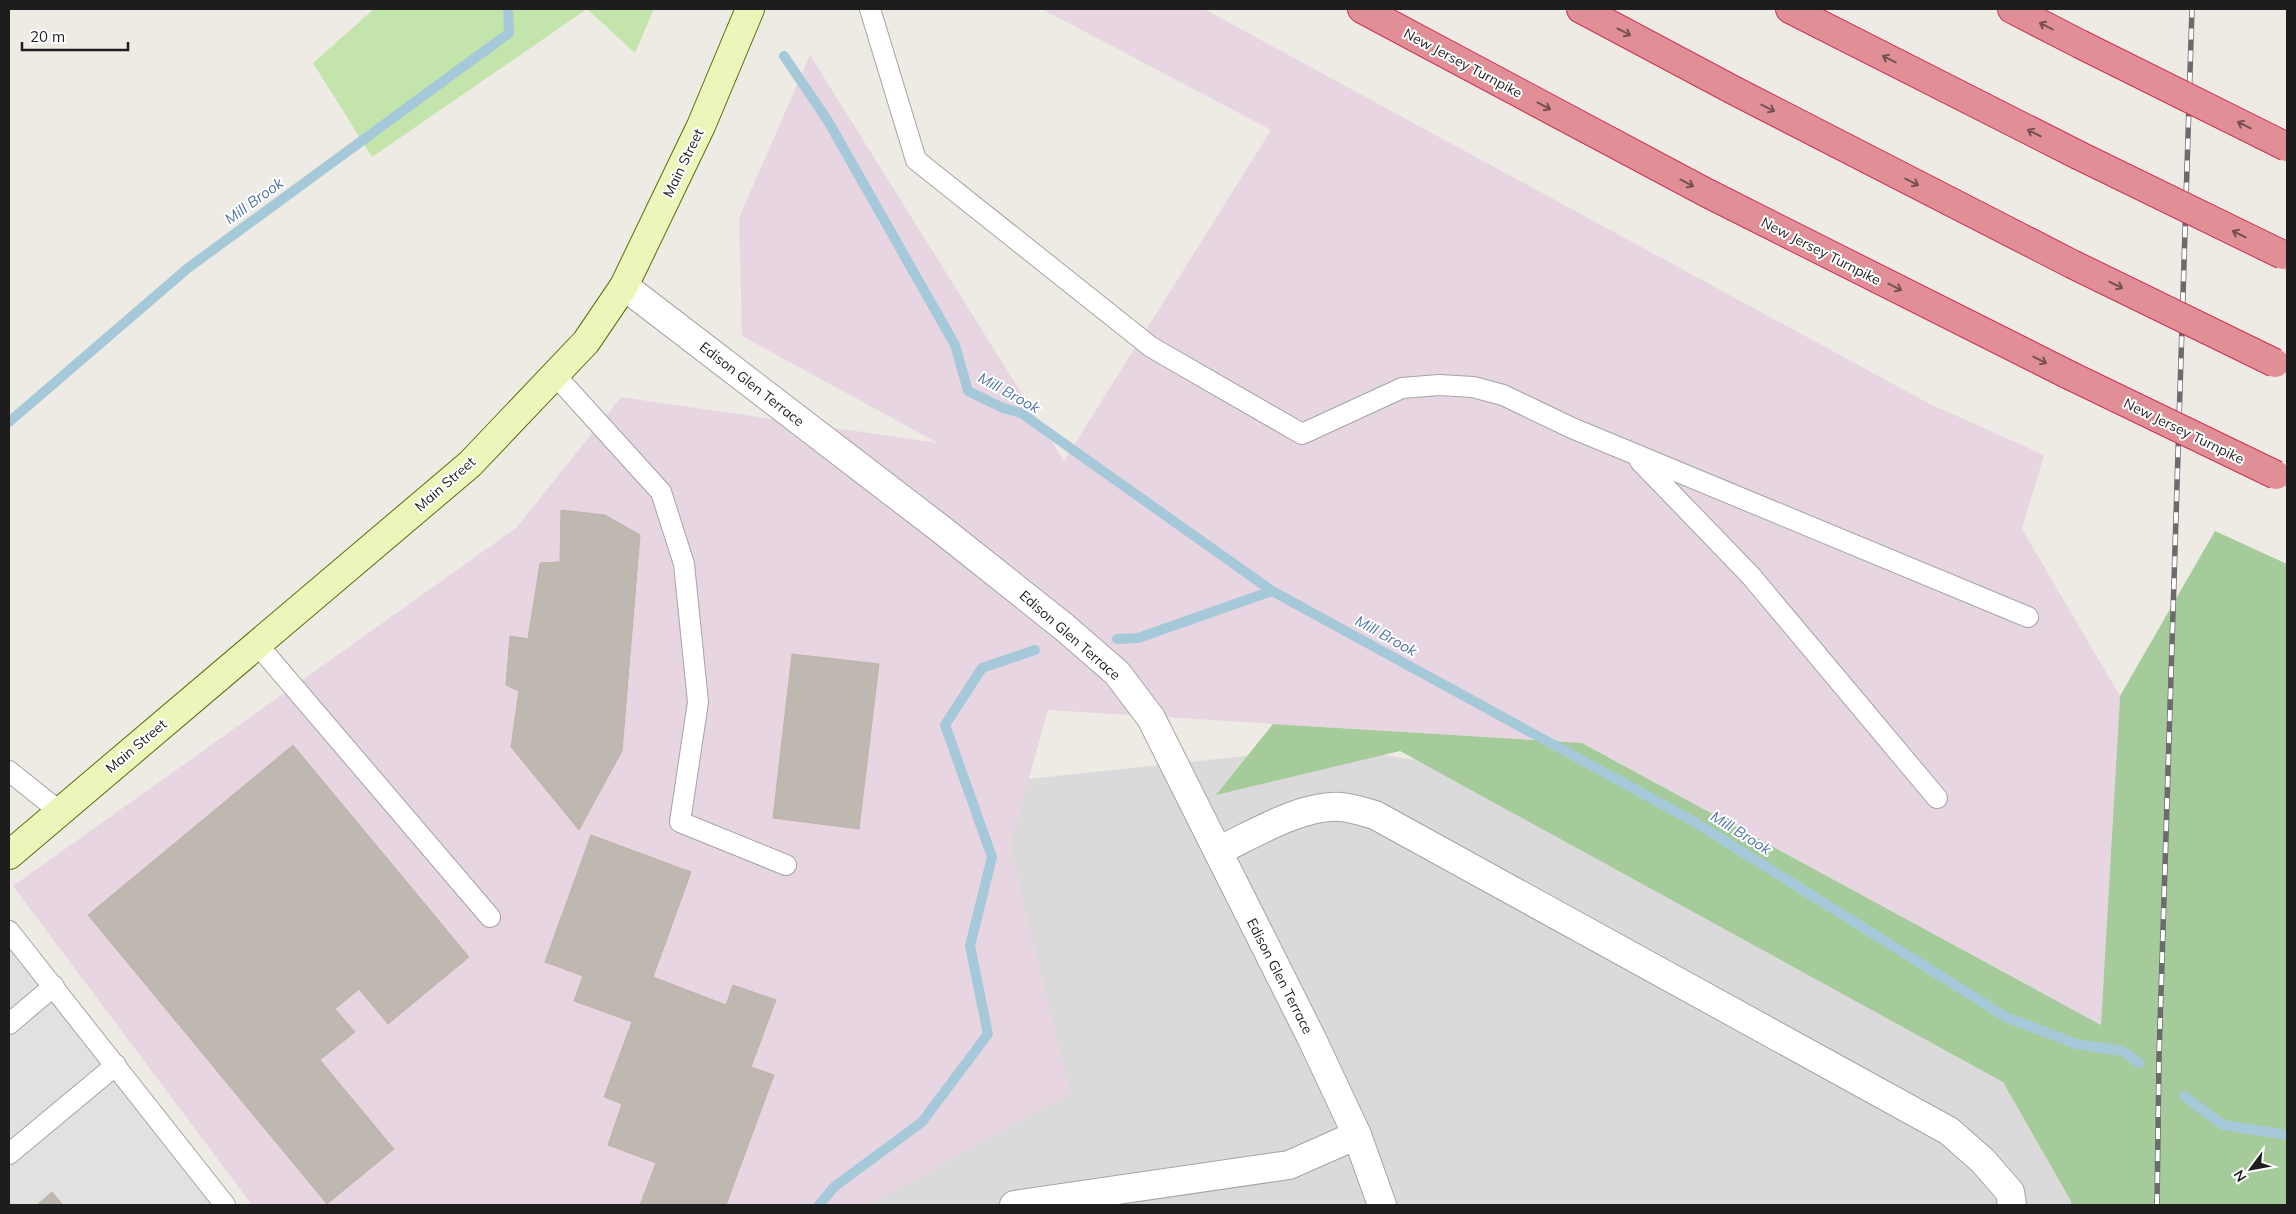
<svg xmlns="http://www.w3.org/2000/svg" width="2296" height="1214" font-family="Mulish,sans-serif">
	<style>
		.residential { fill: #dbdada }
		.industrial { fill: #e7d6e2 }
		.grass { fill: #c3e5ac }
		.forest { fill: #a5cb9b }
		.parking { fill: #e1e1e1 }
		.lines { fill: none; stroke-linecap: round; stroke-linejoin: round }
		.stream { stroke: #a6c9d9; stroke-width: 10 }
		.building { fill: #beb8b1; stroke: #bfb3a7 }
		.service-casing { stroke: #a4a4a4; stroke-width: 22 }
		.minor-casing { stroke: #a4a4a4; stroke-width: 30 }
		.secondary-casing { stroke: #5a6e0b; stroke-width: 30 }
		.motorway-casing { stroke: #cf2e57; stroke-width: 30 }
		.service { stroke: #fff; stroke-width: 20 }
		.minor { stroke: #fff; stroke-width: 28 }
		.secondary { stroke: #edf6ba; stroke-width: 28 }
		.motorway { stroke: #e18f97; stroke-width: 28 }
		.rail-casing { stroke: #6b6b6b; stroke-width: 5.5 }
		.rail { stroke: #fff; stroke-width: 4; stroke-dasharray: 11; stroke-linecap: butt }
		.motorway-bridge-casing { stroke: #cf2e57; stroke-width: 30; stroke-linecap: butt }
		.motorway-bridge { stroke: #e18f97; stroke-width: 28 }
		.oneway { stroke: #755054 }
		.labels { text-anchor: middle; stroke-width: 4; stroke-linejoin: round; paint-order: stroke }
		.street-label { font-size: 14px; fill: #1d1d1d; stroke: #fff }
		.water-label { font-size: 15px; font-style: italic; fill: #4f74a7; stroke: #fff }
	</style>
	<rect width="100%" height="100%" fill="#eeebe4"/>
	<!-- residential -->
	<polygon class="residential" points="1331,747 1496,772 2017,1082 2083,1205 842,1205 990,783"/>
	<!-- industrial -->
	<polygon class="industrial" points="1042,9 1204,9 1930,404 2044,455 2022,529 2120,696 2101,1025 1582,743 1048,710 1010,846 1070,1093 870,1205 252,1205 13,886 516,528 621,397 938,443 742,336 739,218 810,55 1064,461 1271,130"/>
	<!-- grass -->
	<polygon class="grass" points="374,9 654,9 635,53 587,9 372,157 313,63"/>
	<!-- forest -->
	<polygon class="forest" points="2215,531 2287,564 2287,1205 2071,1205 2071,1201 2003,1082 1400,751 1216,795 1273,724 1582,743 2101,1025 2120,696"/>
	<!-- parking -->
	<polygon class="parking" points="24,937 224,1205 9,1205 9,949"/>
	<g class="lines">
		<!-- stream -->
		<g class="stream">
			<polyline points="784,56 828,121 955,345 968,391 1003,408 1021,413 1272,591 1693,821 2006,1017 2076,1044 2122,1051 2139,1063"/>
			<polyline points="9,422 188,268 509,33 508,9"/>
			<polyline points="1117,639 1138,638 1272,591"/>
			<polyline points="2184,1096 2223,1125 2287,1135"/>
			<polyline points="819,1205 834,1187 922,1122 988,1034 970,946 992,857 945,725 982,668 1035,650"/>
		</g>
	</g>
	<!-- building -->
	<g class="building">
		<polygon points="561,510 605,515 640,535 622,751 579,830 511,747 519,691 506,685 510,636 528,639 540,563 560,562"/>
		<polygon points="792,654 879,664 859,829 773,818"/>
		<polygon points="293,745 469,957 388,1024 359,989 335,1009 355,1032 320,1060 394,1149 327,1204 88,915"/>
		<polygon points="591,835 691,872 653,977 726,1005 733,985 776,1000 751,1067 774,1075 726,1205 640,1205 656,1163 608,1145 622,1104 604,1097 632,1022 574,1001 583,976 545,962"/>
		<polygon points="52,1192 63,1205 37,1205"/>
	</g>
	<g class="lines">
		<defs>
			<g id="service">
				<polyline points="870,9 916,160 1151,347 1302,434 1402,388 1439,385 1473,387 1503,395 1572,428 2028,617"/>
				<polyline points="555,375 661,492 684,564 698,702 680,822 786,865"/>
				<polyline points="1640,461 1751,576 1937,798"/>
				<polyline points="257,644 490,917"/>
				<polyline points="9,771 59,811"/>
				<polyline points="9,931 225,1205"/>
				<polyline points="9,1024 54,986"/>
				<polyline points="9,1154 116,1065"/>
			</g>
			<g id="minor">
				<polyline points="624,286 942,530 1064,627 1117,673 1151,718 1312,1039 1357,1135 1382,1205"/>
				<path d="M1218,851C1252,835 1302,804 1341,807C1352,808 1364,812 1375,815L1949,1131L1983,1161L2010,1192L2012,1205"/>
				<polyline points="1014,1205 1289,1165 1357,1135"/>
			</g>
			<polyline id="secondary" points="9,855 470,464 586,342 624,286 701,126 750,9"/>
			<g id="motorway">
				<polyline points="1362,9 1707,193 2069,375"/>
				<polyline points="1581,9 1735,91 2072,264"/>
				<polyline points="1790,9 2078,155"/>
				<polyline points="2012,9 2080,44"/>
			</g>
		</defs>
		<!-- service casing -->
		<use href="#service" class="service-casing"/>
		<!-- minor casing -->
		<use href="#minor" class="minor-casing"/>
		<!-- secondary casing -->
		<use href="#secondary" class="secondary-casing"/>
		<!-- motorway casing -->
		<use href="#motorway" class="motorway-casing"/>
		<!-- service -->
		<use href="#service" class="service"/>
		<!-- minor -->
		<use href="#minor" class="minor"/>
		<!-- secondary -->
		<use href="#secondary" class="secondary"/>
		<!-- motorway -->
		<use href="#motorway" class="motorway"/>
		<defs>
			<polyline id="rail" points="2157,1205 2159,1057 2192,9"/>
		</defs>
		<!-- rail casing -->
		<use href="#rail" class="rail-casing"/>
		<!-- rail -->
		<use href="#rail" class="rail"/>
		<defs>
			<g id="motorway-bridge">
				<polyline points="2080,44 2287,147"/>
				<polyline points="2078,155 2283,255"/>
				<polyline points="2072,264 2275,363"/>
				<polyline points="2069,375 2276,475"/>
			</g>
		</defs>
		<!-- motorway-bridge casing -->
		<use href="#motorway-bridge" class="motorway-bridge-casing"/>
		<!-- motorway-bridge -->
		<use href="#motorway-bridge" class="motorway-bridge"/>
	</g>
	<!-- one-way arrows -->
	<defs><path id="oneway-shaft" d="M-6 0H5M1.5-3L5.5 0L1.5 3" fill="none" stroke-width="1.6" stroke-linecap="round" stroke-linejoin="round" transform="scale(1.25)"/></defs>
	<g class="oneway">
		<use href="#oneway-shaft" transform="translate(2046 26) rotate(-153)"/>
		<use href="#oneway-shaft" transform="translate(1624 32) rotate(28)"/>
		<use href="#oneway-shaft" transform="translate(1889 59) rotate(-153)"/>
		<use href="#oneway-shaft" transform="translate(1544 106) rotate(28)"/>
		<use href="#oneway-shaft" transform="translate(1768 108) rotate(27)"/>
		<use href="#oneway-shaft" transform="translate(2244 125) rotate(-153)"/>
		<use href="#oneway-shaft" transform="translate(2034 133) rotate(-153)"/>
		<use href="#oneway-shaft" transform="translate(1912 182) rotate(27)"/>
		<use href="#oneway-shaft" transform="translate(1687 183) rotate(28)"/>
		<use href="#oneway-shaft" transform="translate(2239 234) rotate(-154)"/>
		<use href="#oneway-shaft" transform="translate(2116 285) rotate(26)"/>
		<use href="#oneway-shaft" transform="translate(1895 287) rotate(27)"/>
		<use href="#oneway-shaft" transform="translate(2040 360) rotate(27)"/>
	</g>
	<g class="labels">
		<!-- street labels -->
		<g class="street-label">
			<text transform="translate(1463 63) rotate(28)" y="5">New Jersey Turnpike</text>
			<text transform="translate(683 163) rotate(-64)" y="5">Main Street</text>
			<text transform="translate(1821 251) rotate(27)" y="5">New Jersey Turnpike</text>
			<text transform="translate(752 384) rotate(38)" y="5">Edison Glen Terrace</text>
			<text transform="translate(2184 431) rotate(26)" y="5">New Jersey Turnpike</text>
			<text transform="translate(445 484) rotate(-41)" y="5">Main Street</text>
			<text transform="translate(1070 635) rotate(41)" y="5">Edison Glen Terrace</text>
			<text transform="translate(136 746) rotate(-40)" y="5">Main Street</text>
			<text transform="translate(1280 976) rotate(63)" y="5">Edison Glen Terrace</text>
		</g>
		<!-- water labels -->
		<g class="water-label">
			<text transform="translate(254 201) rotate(-36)" y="5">Mill Brook</text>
			<text transform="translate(1009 393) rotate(29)" y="5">Mill Brook</text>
			<text transform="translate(1386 636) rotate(29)" y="5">Mill Brook</text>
			<text transform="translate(1741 833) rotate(32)" y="5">Mill Brook</text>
		</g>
	</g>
	<!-- border -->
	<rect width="2296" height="1214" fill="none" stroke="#1d1d1d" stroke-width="20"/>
	<!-- north arrow -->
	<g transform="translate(2251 1169) rotate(238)" stroke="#ffffff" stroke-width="4" paint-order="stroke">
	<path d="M0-4L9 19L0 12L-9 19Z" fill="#1d1d1d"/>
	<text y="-8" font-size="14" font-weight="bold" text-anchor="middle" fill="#1d1d1d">N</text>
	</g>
	<!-- scale -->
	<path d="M22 42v8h106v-8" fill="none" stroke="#1d1d1d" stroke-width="2.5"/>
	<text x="30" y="42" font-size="15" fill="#1d1d1d" stroke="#ffffff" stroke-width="4" paint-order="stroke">20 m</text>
</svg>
